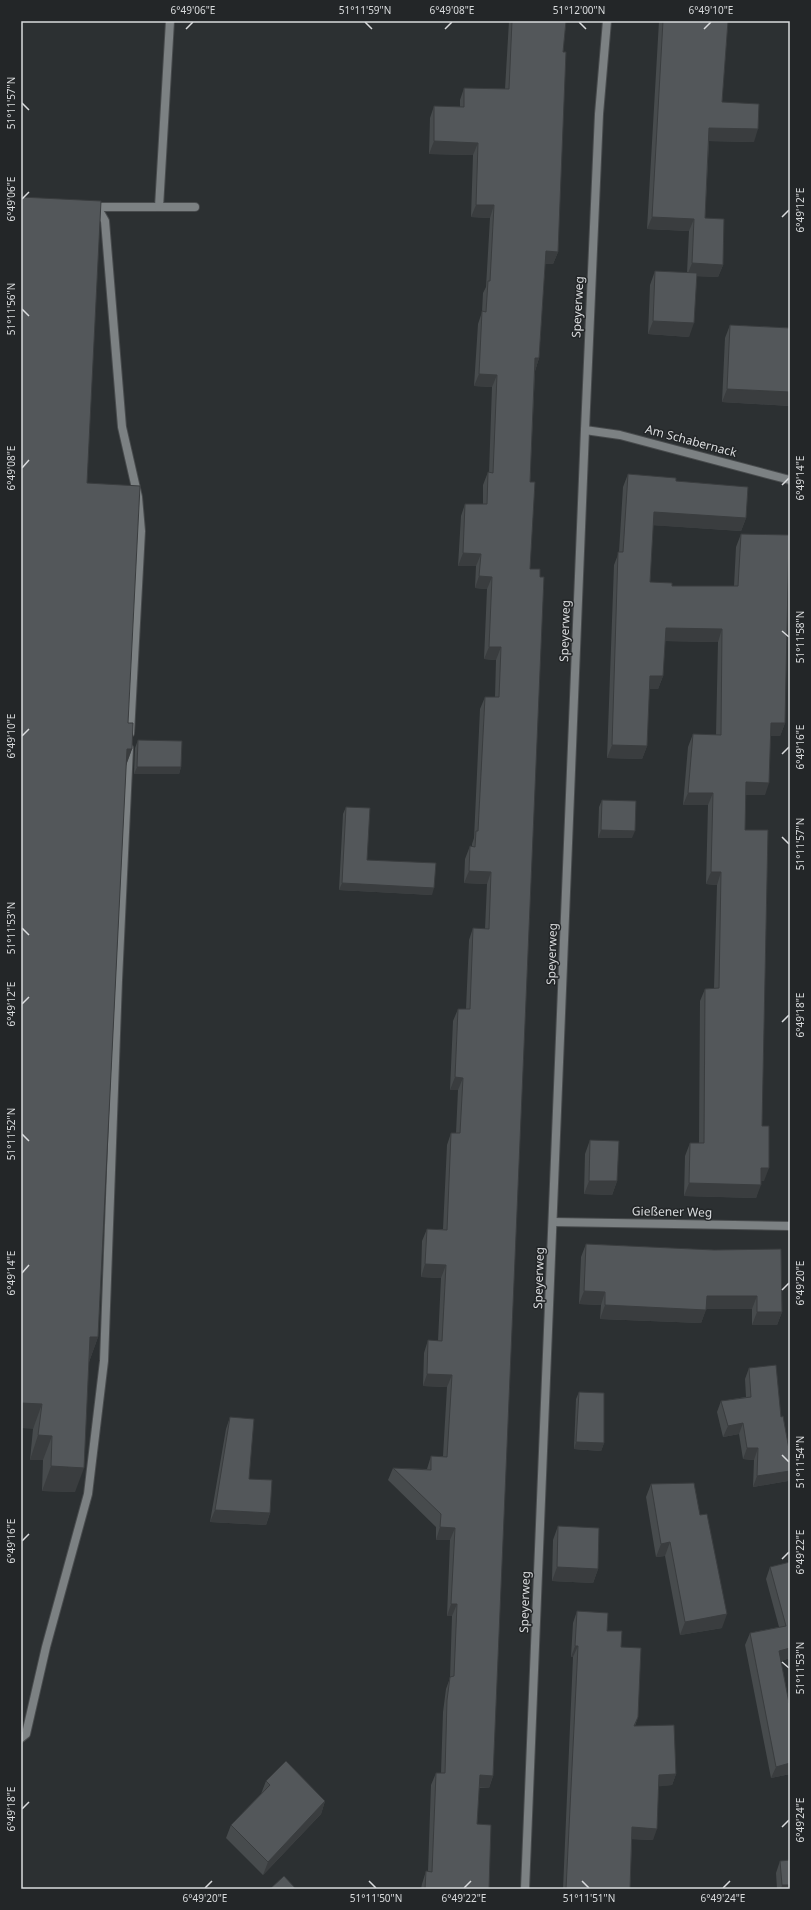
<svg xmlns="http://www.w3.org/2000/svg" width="811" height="1910" font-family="'Noto Sans',sans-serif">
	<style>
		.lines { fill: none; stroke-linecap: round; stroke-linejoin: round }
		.lane-casing { stroke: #484b4d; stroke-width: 10 }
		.street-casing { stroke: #484b4d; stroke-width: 10 }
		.lane { stroke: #7c8183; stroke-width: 8 }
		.street { stroke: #7c8183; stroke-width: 8 }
		.wall { fill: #474b4d }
		.shaded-wall { fill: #3a3d3f }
		.building { fill: #53575a; stroke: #3a3d3f }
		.ticks { fill: none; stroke: #d9dbdd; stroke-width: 1.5 }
		.labels { text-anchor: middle; stroke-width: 3; stroke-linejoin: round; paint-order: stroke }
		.street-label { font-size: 12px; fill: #d9dbdd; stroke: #232628 }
		.neatline { fill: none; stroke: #d9dbdd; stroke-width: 1.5 }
		.ticks-label { font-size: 10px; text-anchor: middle; fill: #d9dbdd }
	</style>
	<rect width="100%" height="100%" fill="#2c3032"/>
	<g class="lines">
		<defs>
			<g id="lane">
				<polyline points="94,206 97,207 105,221 122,427 138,497 141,531 130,733"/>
				<polyline points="97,207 195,207"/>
				<polyline points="159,207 170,21"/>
				<polyline points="21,1738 26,1734 46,1647 88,1494 104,1361 118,980 129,748"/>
			</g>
			<g id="street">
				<polyline points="585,430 620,435 790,480"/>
				<polyline points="553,1222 790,1226"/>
				<polyline points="525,1889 585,430 599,114 607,21"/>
			</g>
		</defs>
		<!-- lane casing -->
		<use href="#lane" class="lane-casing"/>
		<!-- street casing -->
		<use href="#street" class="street-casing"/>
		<!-- lane -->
		<use href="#lane" class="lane"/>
		<!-- street -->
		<use href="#street" class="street"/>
	</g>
	<!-- wall -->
	<g class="wall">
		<polygon points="509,21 566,21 563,52 558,252 553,264 545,264 539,358 535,371 530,482 530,569 493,1776 489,1788 479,1788 477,1824 489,1889 421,1889 422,1884 426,1871 428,1871 431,1785 436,1773 441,1773 443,1712 446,1689 450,1678 452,1616 447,1616 450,1540 436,1540 436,1527 388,1480 393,1468 427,1469 431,1456 443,1456 447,1387 423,1386 424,1353 428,1340 438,1341 441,1278 421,1277 422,1241 427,1229 443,1229 447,1145 451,1133 456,1133 458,1090 450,1090 453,1021 458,1009 466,1009 469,940 473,928 485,929 487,884 464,883 465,859 470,846 472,847 472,844 474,838 480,709 485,697 495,697 496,660 484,659 487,589 475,588 476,566 458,566 461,516 465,504 483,504 483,485 488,472 489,473 492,387 474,386 478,324 482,312 483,293 486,287 490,218 471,217 473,155 429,154 430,118 434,106 460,107 460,100 464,88 505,89"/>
		<polygon points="659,21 728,21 722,102 754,142 709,141 705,218 723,265 718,277 697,276 689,337 648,334 650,285 655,271 687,273 689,231 647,229"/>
		<polygon points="730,325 790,328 790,406 722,402 725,338"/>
		<polygon points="628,474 676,481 746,518 741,531 653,525 650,582 672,586 734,586 736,547 741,534 785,723 780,736 770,736 765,795 745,795 745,830 764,1181 761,1181 756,1198 684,1196 685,1156 690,1143 699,1143 700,1001 705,989 714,988 717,885 706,884 708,805 683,805 688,747 693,734 716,735 718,642 665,641 663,676 658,689 649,689 647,746 642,759 607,758 614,565 619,552 623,487"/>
		<polygon points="87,483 128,723 132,749 126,765 98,1337 89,1362 75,1492 42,1491 43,1460 30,1460 33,1429"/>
		<polygon points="138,740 181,767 179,774 134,774 135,748"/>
		<polygon points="602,800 632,838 598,838 599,807"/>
		<polygon points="346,807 367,860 432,895 339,890 343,814"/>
		<polygon points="590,1140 617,1181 612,1195 584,1194 585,1154"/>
		<polygon points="586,1244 714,1250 782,1312 777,1325 752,1325 752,1309 706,1309 701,1323 600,1319 601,1305 579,1304 581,1257"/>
		<polygon points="749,1368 781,1417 788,1481 753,1487 754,1460 743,1459 739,1434 723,1437 717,1412 721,1401 746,1397 745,1379"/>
		<polygon points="579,1392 604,1443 601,1451 574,1449 576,1399"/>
		<polygon points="230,1417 249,1479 270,1513 266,1525 210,1522 226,1429"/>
		<polygon points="651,1484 700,1515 722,1628 680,1635 665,1556 656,1557 646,1497"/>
		<polygon points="558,1526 598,1569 593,1583 552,1581 553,1540"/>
		<polygon points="790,1562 790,1658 781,1661 789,1703 790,1702 790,1774 771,1778 745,1645 750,1633 779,1627 766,1579 770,1567"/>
		<polygon points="577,1611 607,1631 621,1647 638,1717 635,1726 676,1774 672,1785 658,1786 653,1840 632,1839 630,1889 563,1889 573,1657 571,1657 573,1623"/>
		<polygon points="266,1781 325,1801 321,1814 263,1875 226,1838 231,1825 261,1794"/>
		<polygon points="780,1861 790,1889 777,1889 776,1873"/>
	</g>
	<!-- shaded-wall -->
	<g class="shaded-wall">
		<polygon points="709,128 758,129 754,142 705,141"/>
		<polygon points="434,141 478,143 473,155 429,154"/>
		<polygon points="476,205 494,205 490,218 471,217"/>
		<polygon points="652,217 694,219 689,231 647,229"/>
		<polygon points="546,251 558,252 553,264 542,264"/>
		<polygon points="692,263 723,265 718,277 687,276"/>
		<polygon points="653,321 694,323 689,337 648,334"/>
		<polygon points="535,358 539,358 535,371"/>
		<polygon points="479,374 497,375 492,387 474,386"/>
		<polygon points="727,389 790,392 790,406 722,402"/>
		<polygon points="654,512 746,518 741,531 649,525"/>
		<polygon points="463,553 481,554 476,566 458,566"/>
		<polygon points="479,576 492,577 487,589 475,588"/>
		<polygon points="666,628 722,629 718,642 662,641"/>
		<polygon points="489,647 501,647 496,660 484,659"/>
		<polygon points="650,676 663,676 658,689 645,689"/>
		<polygon points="771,723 785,723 780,736 766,736"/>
		<polygon points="612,745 647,746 642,759 607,758"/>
		<polygon points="127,749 132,749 123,774"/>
		<polygon points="137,767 181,767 179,774 134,774"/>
		<polygon points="746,782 769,783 765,795 741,795"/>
		<polygon points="688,793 713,793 708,805 683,805"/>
		<polygon points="601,830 635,831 632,838 598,838"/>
		<polygon points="469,871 491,872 487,884 464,883"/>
		<polygon points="711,872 721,872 717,885 706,884"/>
		<polygon points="342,883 434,888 432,895 339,890"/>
		<polygon points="455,1077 463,1078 458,1090 450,1090"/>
		<polygon points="761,1168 769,1168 764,1181 756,1181"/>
		<polygon points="589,1181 617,1181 612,1195 584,1194"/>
		<polygon points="689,1183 761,1185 756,1198 684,1196"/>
		<polygon points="425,1264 446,1265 441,1278 421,1277"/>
		<polygon points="584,1291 605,1292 601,1305 579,1304"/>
		<polygon points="707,1296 757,1296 752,1309 702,1309"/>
		<polygon points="605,1305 706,1310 701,1323 600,1319"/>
		<polygon points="757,1312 782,1312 777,1325 752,1325"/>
		<polygon points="90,1337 98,1337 89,1362"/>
		<polygon points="427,1374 452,1375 447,1387 423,1386"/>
		<polygon points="21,1403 42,1404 33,1429 21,1428"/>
		<polygon points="743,1423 739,1434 723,1437 728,1426"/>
		<polygon points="38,1435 52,1436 43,1460 30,1460"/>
		<polygon points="576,1442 604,1443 601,1451 574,1449"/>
		<polygon points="747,1448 758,1448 754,1460 743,1459"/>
		<polygon points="51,1466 84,1468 75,1492 42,1491"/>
		<polygon points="790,1471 790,1477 788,1481 753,1487 757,1476"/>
		<polygon points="215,1510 270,1513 266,1525 210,1522"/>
		<polygon points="440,1527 455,1528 450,1540 436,1540"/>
		<polygon points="670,1542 665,1556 656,1557 661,1544"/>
		<polygon points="557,1567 598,1569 593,1583 552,1581"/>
		<polygon points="451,1604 457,1604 452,1616 447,1616"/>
		<polygon points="727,1614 722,1628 680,1635 685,1622"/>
		<polygon points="575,1646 578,1646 573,1657 571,1657"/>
		<polygon points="790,1648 790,1658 775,1663 779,1651"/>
		<polygon points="790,1763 790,1774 771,1778 776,1767"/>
		<polygon points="676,1774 672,1785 654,1787 659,1775"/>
		<polygon points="480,1775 493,1776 489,1788 475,1787"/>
		<polygon points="325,1801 321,1814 263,1875 268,1862"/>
		<polygon points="632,1827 657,1829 653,1840 628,1839"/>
		<polygon points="782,1885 790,1885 790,1889 781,1889"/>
	</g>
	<!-- building -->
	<g class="building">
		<polygon points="512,21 566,21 563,52 566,52 558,252 546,251 539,358 535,358 530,482 535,482 530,569 540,569 540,577 544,577 493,1776 480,1775 477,1824 491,1825 489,1889 425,1889 426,1871 432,1872 436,1773 445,1773 447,1700 450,1677 454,1676 457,1604 451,1604 455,1528 440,1527 441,1514 393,1468 431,1470 431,1456 447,1457 452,1375 427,1374 428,1340 442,1341 446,1265 425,1264 427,1229 447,1230 451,1133 460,1133 463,1078 455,1077 458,1009 470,1009 473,928 489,929 491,872 469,871 470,846 475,847 476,831 478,831 485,697 499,697 501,647 489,647 492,577 479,576 481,554 463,553 465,504 487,504 488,472 493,473 497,375 479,374 482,311 486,312 488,281 490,281 494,205 476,205 478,143 434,141 434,106 464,107 464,88 509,89"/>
		<polygon points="663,21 728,21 722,102 759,104 758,129 709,128 705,218 724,219 723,265 692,263 694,219 652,217"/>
		<polygon points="21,197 101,201 87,483 140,486 128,723 133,723 132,749 127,749 98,1337 90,1337 84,1468 51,1466 52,1436 38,1435 42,1404 21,1403"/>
		<polygon points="655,271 697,273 694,323 653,321"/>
		<polygon points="730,325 790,328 790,392 727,389"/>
		<polygon points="628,474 676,478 676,481 748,487 746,518 654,512 650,582 672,583 672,586 738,586 741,534 789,535 785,723 771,723 769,783 746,782 745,830 768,830 762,1126 769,1126 769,1168 761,1168 761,1185 689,1183 690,1143 704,1143 705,989 719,988 721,872 711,872 713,793 688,793 693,734 721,735 722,629 666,628 663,676 650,676 647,746 612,745 618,552 623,552"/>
		<polygon points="138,740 182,741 181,767 137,767"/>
		<polygon points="602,800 636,801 635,831 601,830"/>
		<polygon points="346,807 370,808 367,860 436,863 434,888 342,883"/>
		<polygon points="590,1140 619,1141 617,1181 589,1181"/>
		<polygon points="586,1244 714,1250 781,1249 782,1312 757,1312 757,1296 707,1296 706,1310 605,1305 605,1292 584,1291"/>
		<polygon points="776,1365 781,1417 783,1416 790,1455 790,1471 757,1476 758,1448 747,1448 743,1423 728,1426 721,1401 751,1397 749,1368"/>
		<polygon points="579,1392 604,1393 604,1443 576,1442"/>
		<polygon points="230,1417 254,1419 249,1479 272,1480 270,1513 215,1510"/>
		<polygon points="694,1483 700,1515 707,1514 727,1614 685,1622 670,1542 661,1544 651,1484"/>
		<polygon points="558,1526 599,1528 598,1569 557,1567"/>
		<polygon points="790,1562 790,1648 779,1651 789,1703 790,1702 790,1763 776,1767 750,1633 786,1626 770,1567"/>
		<polygon points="577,1611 608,1613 607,1631 622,1631 621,1647 641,1648 638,1717 634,1726 674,1725 676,1774 659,1775 657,1829 632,1827 630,1889 566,1889 578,1646 575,1646"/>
		<polygon points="286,1761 325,1801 268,1862 231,1825 270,1785 266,1781"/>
		<polygon points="790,1860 790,1885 782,1885 780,1861"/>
		<polygon points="284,1876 296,1889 270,1889"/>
	</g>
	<!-- ticks -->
	<path class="ticks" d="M365,22L372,29M579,22L586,29M186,29L193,22M445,29L452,22M704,29L711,22M22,103L29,110M22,199L29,192M782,217L789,210M22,309L29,316M22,468L29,460M782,485L789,478M782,631L789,637M22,736L29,729M782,754L789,747M782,837L789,844M22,928L29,935M22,1004L29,997M782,1022L789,1015M22,1134L29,1141M22,1273L29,1265M782,1290L789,1283M782,1455L789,1462M22,1541L29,1534M782,1559L789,1552M782,1662L789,1668M22,1809L29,1802M782,1827L789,1820M369,1881L376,1888M582,1881L589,1888M205,1888L212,1881M464,1888L471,1881M723,1888L730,1881"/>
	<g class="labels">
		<!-- street labels -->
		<g class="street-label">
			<text transform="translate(578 307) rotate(-87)" y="4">Speyerweg</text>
			<text transform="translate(691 441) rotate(15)" y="4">Am Schabernack</text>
			<text transform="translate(565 631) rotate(-88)" y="4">Speyerweg</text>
			<text transform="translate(552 954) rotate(-88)" y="4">Speyerweg</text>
			<text transform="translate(672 1212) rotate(1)" y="4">Gießener Weg</text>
			<text transform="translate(539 1278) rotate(-88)" y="4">Speyerweg</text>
			<text transform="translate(525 1602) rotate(-88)" y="4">Speyerweg</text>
		</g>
	</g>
	<!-- border -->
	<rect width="811" height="1910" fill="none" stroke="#232628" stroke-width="44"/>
	<rect x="22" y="22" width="767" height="1866" class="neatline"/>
	<g class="ticks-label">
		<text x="193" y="14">6°49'06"E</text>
		<text x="365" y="14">51°11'59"N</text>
		<text x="452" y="14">6°49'08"E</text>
		<text x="579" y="14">51°12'00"N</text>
		<text x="711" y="14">6°49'10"E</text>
		<text transform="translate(11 103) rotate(-90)" y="4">51°11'57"N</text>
		<text transform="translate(11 199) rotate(-90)" y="4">6°49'06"E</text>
		<text transform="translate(800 210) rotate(-90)" y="4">6°49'12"E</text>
		<text transform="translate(11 309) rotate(-90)" y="4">51°11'56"N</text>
		<text transform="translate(11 468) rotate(-90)" y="4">6°49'08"E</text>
		<text transform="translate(800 478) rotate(-90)" y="4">6°49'14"E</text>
		<text transform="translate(800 637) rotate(-90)" y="4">51°11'58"N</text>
		<text transform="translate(11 736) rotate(-90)" y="4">6°49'10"E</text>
		<text transform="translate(800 747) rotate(-90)" y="4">6°49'16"E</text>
		<text transform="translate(800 844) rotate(-90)" y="4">51°11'57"N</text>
		<text transform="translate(11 928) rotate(-90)" y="4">51°11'53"N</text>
		<text transform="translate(11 1004) rotate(-90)" y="4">6°49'12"E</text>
		<text transform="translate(800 1015) rotate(-90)" y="4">6°49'18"E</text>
		<text transform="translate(11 1134) rotate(-90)" y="4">51°11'52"N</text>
		<text transform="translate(11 1273) rotate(-90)" y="4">6°49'14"E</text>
		<text transform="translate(800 1283) rotate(-90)" y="4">6°49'20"E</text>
		<text transform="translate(800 1462) rotate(-90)" y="4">51°11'54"N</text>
		<text transform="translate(11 1541) rotate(-90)" y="4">6°49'16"E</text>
		<text transform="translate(800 1552) rotate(-90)" y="4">6°49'22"E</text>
		<text transform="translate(800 1668) rotate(-90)" y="4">51°11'53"N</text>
		<text transform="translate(11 1809) rotate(-90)" y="4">6°49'18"E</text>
		<text transform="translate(800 1820) rotate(-90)" y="4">6°49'24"E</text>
		<text x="205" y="1902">6°49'20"E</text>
		<text x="376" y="1902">51°11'50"N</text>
		<text x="464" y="1902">6°49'22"E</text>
		<text x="589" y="1902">51°11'51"N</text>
		<text x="723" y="1902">6°49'24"E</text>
	</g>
</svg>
